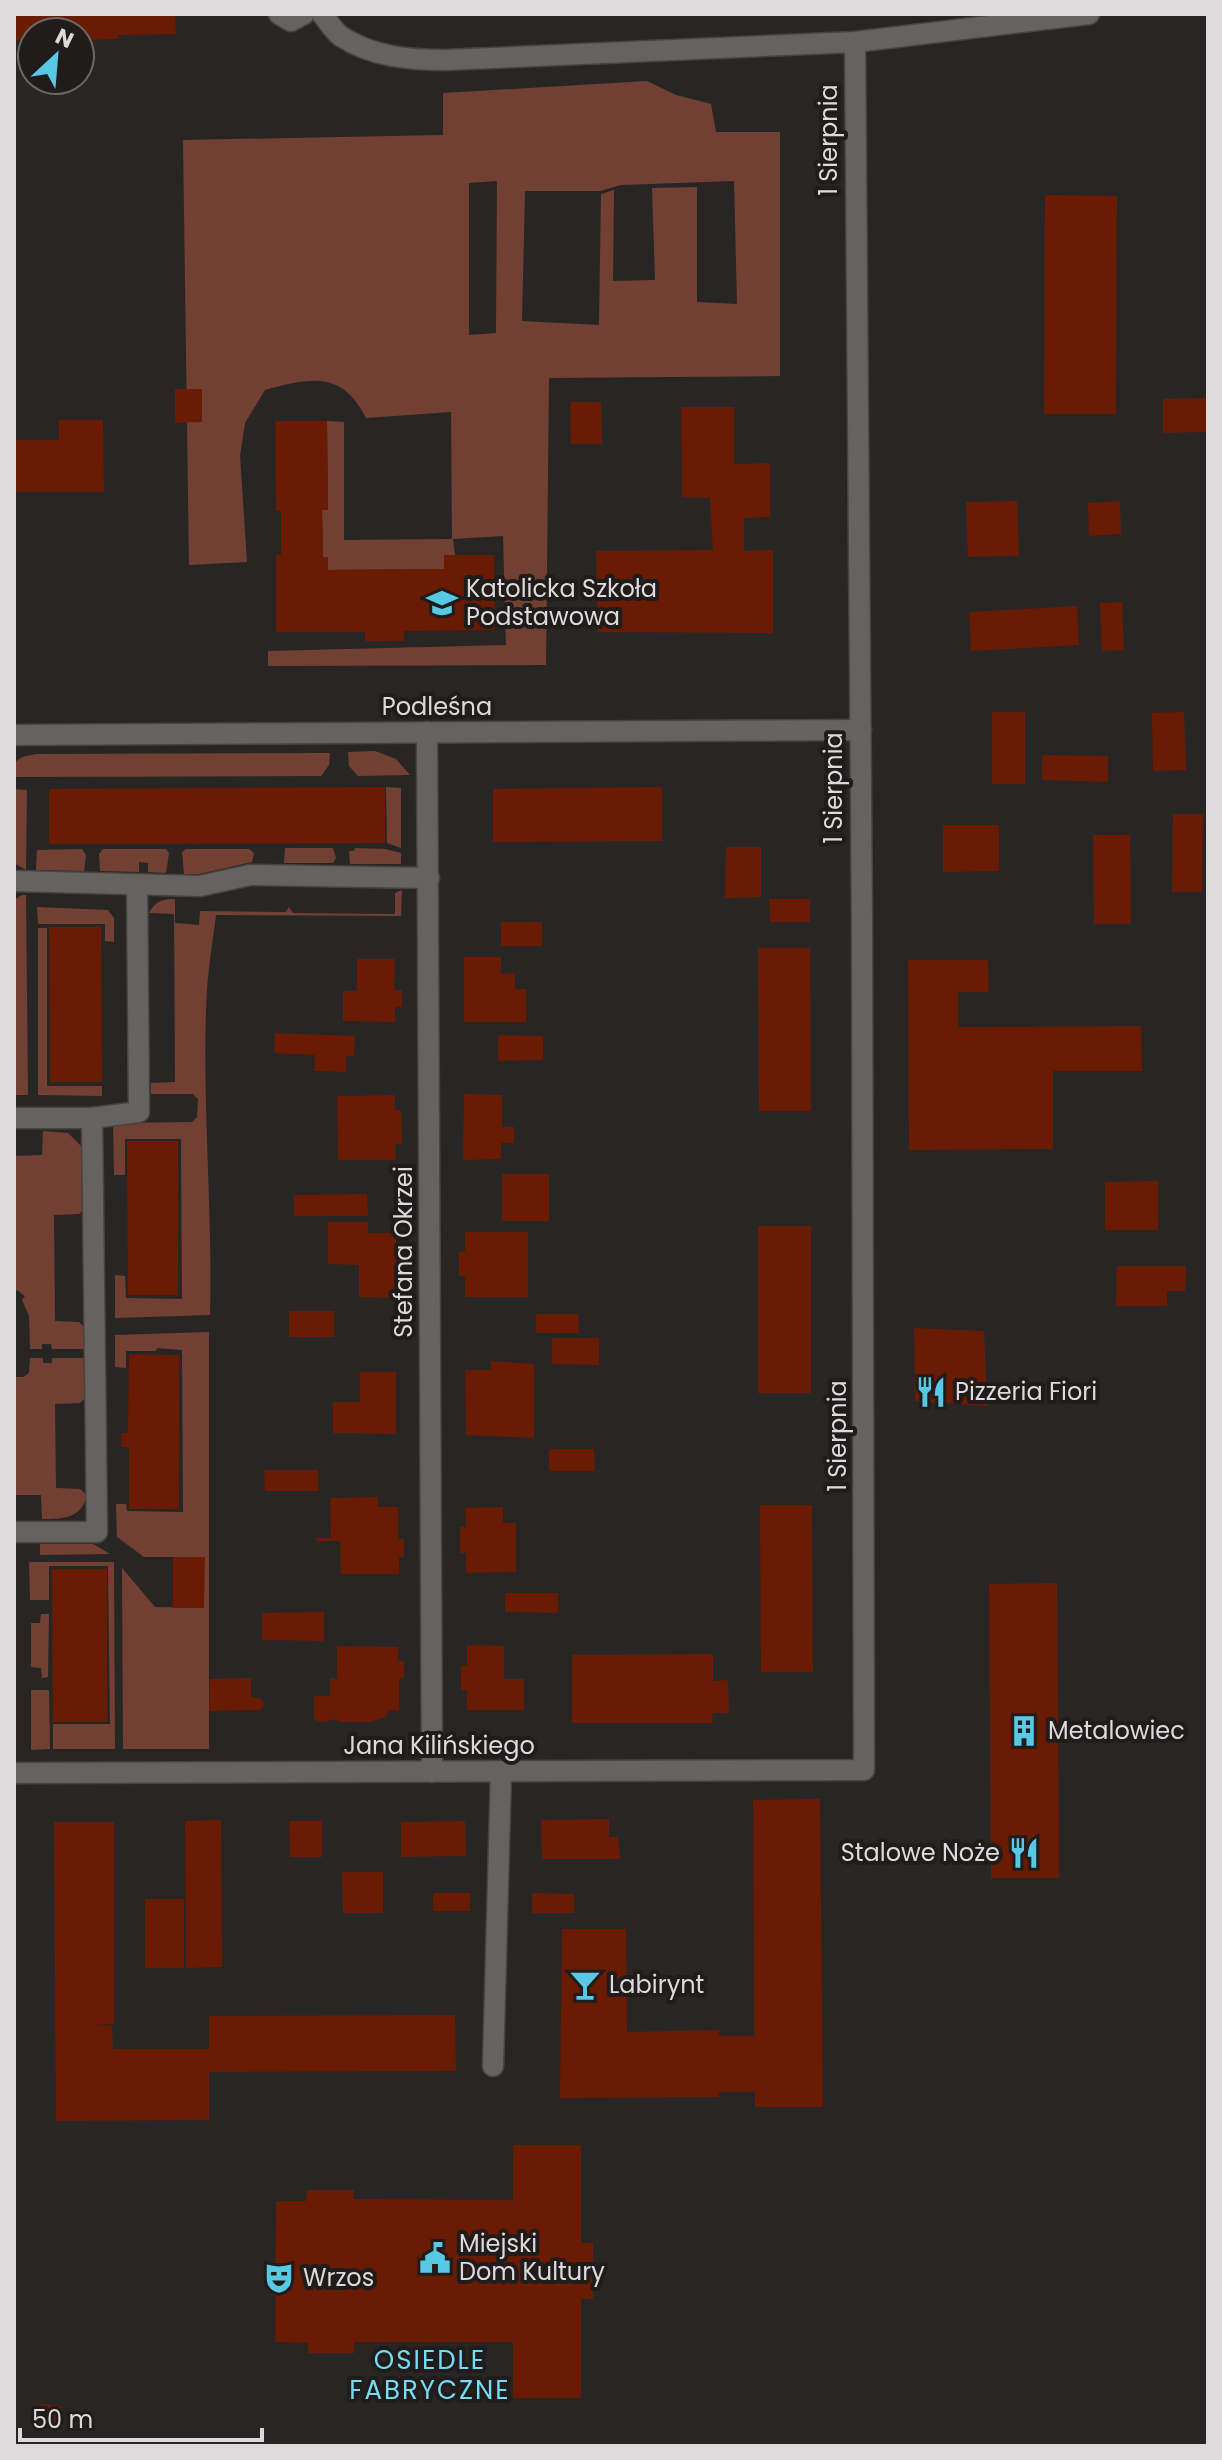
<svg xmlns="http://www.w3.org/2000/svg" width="1222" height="2460" font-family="Poppins,sans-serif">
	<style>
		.green { fill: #724033; fill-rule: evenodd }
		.building { fill: #6a1b03 }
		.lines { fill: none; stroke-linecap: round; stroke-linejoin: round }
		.street-casing { stroke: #464443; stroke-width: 23 }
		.street { stroke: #656261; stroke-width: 20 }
		.labels { text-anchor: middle; stroke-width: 8; stroke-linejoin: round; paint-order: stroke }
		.street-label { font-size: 24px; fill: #dcdada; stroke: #1f1c1b }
		.poi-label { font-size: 24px; fill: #dcdada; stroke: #1f1c1b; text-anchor: start }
		.neighbourhood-label { font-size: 26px; letter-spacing: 2px; fill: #76daf3; stroke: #1f1c1b }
	</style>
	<rect width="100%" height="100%" fill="#282625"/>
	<!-- green -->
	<g class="green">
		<path d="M647,81L676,95L711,104L716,132H780V376L549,378L546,665L268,666V651L506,645L503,536L453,539L455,555L444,556V569L328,570V557H323L322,510L328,509L327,421L344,422V540L452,539L451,412L366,418C342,370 310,378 265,390L245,423L240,456L247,562L189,565L183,140L443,135V93ZM497,181L496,333L469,335V183ZM734,181L737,304L697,302V187L652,188L655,280L613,281L614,190L601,194L599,325L522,321L525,191H600L621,185Z"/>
		<polygon points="375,751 396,759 410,775 358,776 349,766 348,752"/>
		<polygon points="330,753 329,765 321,776 14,777 14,763 22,757 36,754"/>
		<polygon points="386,787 401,788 401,848 387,843"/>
		<polygon points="14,789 27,790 26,870 14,863"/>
		<polygon points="285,848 333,848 336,858 333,863 284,863"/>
		<polygon points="355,848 385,849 401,853 401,864 350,864 349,851 354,851"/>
		<polygon points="82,849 86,855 84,871 36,870 37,850"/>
		<polygon points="103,849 166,849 169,853 166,873 148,872 148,863 139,862 139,872 100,871 99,854"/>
		<polygon points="186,849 249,849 254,853 252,862 199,874 184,874 182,852"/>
		<path d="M402,890L401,916L216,915C213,939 209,963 207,988C201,1097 213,1206 210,1315L115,1318V1275L125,1276L126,1298L182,1299L181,1139H125V1175H114L113,1123L192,1122L197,1117L198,1099L193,1094H151V1083L175,1082L174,914L149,913C155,901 163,899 175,899V923L199,925L200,911L286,912L289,907L293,913L395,914V893Z"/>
		<polygon points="22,895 26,895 28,1095 14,1095 14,900"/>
		<polygon points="37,907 108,910 114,918 114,942 105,941 105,924 38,924"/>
		<polygon points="47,928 47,1086 102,1086 102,1096 38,1095 38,928"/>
		<polygon points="43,1131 68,1133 84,1149 86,1207 79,1214 54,1215 55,1321 79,1322 86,1329 86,1349 52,1349 51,1344 42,1344 42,1349 30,1349 29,1316 22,1300 25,1296 17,1290 14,1293 14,1156 42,1155"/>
		<polygon points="209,1332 209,1749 123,1749 122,1568 155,1607 203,1608 204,1557 144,1557 117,1537 116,1504 126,1504 127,1511 183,1512 182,1350 157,1348 156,1351 126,1351 126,1368 115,1367 115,1335"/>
		<path d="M30,1358H43V1363H52V1358H87V1396L80,1403L55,1404L56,1488L80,1489L87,1495C81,1519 63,1519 42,1519L41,1495H14V1377H23L29,1373Z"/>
		<polygon points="40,1544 93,1544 110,1554 40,1555"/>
		<polygon points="29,1562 114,1562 115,1749 53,1749 53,1724 110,1724 108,1566 49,1566 49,1600 30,1600"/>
		<polygon points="41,1614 49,1614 48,1677 42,1678 41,1668 31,1667 31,1623 40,1623"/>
		<polygon points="31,1690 49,1690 50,1749 31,1750"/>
	</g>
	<!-- building -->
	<g class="building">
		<polygon points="14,14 175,14 176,34 118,35 119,39 80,40 80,32 32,32 32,40 14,40"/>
		<polygon points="1045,195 1117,196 1116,414 1044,414"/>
		<polygon points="175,389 202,389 202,422 175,423"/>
		<polygon points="1208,398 1208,432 1163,433 1163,399"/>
		<polygon points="570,402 601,402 602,444 571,444"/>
		<polygon points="681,407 734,407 734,464 770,463 770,517 744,518 744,551 773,550 773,633 598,632 596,551 713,550 710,498 682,497"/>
		<polygon points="59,420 103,420 104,492 14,492 14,440 59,440"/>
		<polygon points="275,421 327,421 328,510 322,510 323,557 328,557 328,570 444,569 444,555 494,555 495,630 404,631 404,641 365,641 365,632 276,632 276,555 281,555 281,511 276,511"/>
		<polygon points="1017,501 1019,556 968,557 966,502"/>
		<polygon points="1120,501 1121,534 1089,536 1088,503"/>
		<polygon points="1122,602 1124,650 1102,651 1100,603"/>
		<polygon points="1077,606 1079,645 971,651 969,612"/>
		<rect x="992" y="712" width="33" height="72"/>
		<polygon points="1184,712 1186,770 1153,771 1152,713"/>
		<polygon points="1042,755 1108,756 1108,782 1042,780"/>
		<polygon points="385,787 385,843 49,844 49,789"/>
		<polygon points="662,787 662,841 493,842 493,789"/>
		<polygon points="1173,814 1203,814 1202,892 1172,892"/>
		<polygon points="943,825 999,825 999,871 943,872"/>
		<polygon points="1093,835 1130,835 1131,924 1094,924"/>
		<polygon points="726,847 761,847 761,897 725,898"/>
		<polygon points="769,899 810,899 810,922 770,922"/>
		<rect x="501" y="922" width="41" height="24"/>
		<polygon points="49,927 101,927 102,1082 50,1082"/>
		<polygon points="758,948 810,948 811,1111 759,1111"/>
		<polygon points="464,957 501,957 501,974 515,973 515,989 526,989 526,1022 464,1022"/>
		<polygon points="357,959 395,959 394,990 402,990 402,1007 395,1007 395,1022 343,1021 343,991 357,991"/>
		<polygon points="908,960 988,960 989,992 958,992 958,1027 1141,1026 1142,1071 1053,1071 1053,1149 909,1150"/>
		<polygon points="275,1033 355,1036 354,1056 346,1056 346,1072 314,1071 315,1055 274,1053"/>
		<polygon points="498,1035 543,1036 543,1060 498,1061"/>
		<polygon points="464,1094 502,1095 502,1127 514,1127 514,1143 501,1143 501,1159 463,1160"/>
		<polygon points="395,1095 395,1110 401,1110 402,1144 395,1144 396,1160 338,1160 337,1096"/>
		<polygon points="127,1141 178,1141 178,1295 128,1295"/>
		<rect x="502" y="1174" width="47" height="47"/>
		<polygon points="1158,1181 1158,1230 1105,1230 1105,1182"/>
		<polygon points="367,1194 368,1216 294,1216 294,1195"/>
		<polygon points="328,1222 368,1222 368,1233 396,1233 396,1250 402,1250 401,1281 396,1281 396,1298 359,1297 359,1265 328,1264"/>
		<rect x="758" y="1226" width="53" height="167"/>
		<polygon points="465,1232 528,1232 528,1297 465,1297 465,1276 459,1276 459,1252 465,1251"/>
		<polygon points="1117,1266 1186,1266 1185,1291 1167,1291 1167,1306 1116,1306"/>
		<rect x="289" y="1311" width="45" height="26"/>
		<polygon points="536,1314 578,1314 579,1333 536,1333"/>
		<polygon points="914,1328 984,1331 987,1406 915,1401"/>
		<polygon points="552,1338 599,1338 599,1365 552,1364"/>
		<polygon points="129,1354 179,1355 179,1509 129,1509 129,1447 121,1447 121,1433 128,1433"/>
		<polygon points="490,1361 534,1364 534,1438 466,1435 465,1370 491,1370"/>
		<polygon points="360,1372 396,1372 396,1434 333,1433 333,1402 360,1402"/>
		<polygon points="549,1449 594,1449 595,1471 549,1471"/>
		<polygon points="264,1470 318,1470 318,1491 265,1491"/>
		<polygon points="378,1497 378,1507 398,1507 398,1539 404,1539 404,1557 399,1557 399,1574 341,1574 340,1541 316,1541 316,1538 331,1538 330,1498"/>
		<polygon points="760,1505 812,1505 813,1672 761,1672"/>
		<polygon points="503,1507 503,1523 516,1523 516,1572 466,1573 466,1553 460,1553 460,1527 466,1527 465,1508"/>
		<polygon points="173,1557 205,1557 204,1608 173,1608"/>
		<polygon points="52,1569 107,1569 107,1722 53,1722"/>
		<polygon points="1057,1583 1059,1878 991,1878 989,1584"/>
		<polygon points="505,1593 558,1593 558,1613 505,1612"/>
		<polygon points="324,1612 324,1641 262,1640 262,1613"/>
		<polygon points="467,1645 504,1646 504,1679 524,1679 524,1710 467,1710 467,1690 461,1691 461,1665 467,1666"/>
		<polygon points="337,1646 398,1647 398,1661 404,1661 404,1678 399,1678 399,1711 388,1710 386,1717 370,1722 339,1722 336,1719 323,1722 314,1720 314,1696 330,1696 330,1678 337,1679"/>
		<polygon points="713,1654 713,1681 728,1680 729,1713 712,1713 713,1723 572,1723 572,1655"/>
		<polygon points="251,1678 251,1697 262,1699 264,1705 260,1710 209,1711 210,1679"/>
		<polygon points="820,1799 823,2107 755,2107 755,2092 718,2092 719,2097 560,2098 562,1929 626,1929 627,2032 719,2030 719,2036 754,2036 753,1800"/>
		<polygon points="609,1819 609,1837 618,1837 620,1859 542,1859 541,1820"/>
		<polygon points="221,1820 222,1967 186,1968 185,1821"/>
		<polygon points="289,1821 322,1821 322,1857 290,1857"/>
		<polygon points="465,1821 466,1856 401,1857 401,1822"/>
		<polygon points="54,1822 114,1822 114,2024 93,2025 112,2026 113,2049 209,2049 209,2016 455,2015 456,2071 209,2072 209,2120 56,2121"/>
		<polygon points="342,1872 383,1872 383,1913 343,1913"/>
		<rect x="433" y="1893" width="37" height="18"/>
		<polygon points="532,1893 574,1894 574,1913 532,1913"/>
		<rect x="145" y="1899" width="39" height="69"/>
		<polygon points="513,2145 581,2145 581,2243 593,2243 593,2299 581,2299 581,2398 513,2398 513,2342 354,2342 354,2353 308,2353 308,2343 275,2342 276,2201 306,2201 307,2190 354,2190 353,2199 513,2200"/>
		<polygon points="41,2404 62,2406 61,2424 39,2422"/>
	</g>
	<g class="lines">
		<defs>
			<g id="street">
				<polyline points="279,14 291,21 304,14"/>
				<path d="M322,14C328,21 334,32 342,37C373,57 411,60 445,60L855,42L1089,14"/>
				<polyline points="427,732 432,1772"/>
				<polyline points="14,735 861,730"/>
				<polyline points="14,881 200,886 250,875 429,878"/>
				<polyline points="14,1118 92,1118 139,1112 137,885"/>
				<polyline points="14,1532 97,1532 92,1118"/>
				<polyline points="14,1773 864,1770 862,922 855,42"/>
				<polyline points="493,2066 501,1772"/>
			</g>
		</defs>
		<!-- street casing -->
		<use href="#street" class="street-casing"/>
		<!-- street -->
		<use href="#street" class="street"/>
	</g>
	<!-- icons -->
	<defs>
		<symbol id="school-bare" viewBox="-9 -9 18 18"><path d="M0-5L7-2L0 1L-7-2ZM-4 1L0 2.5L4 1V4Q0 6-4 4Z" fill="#58c9e4" stroke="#1f1c1b" stroke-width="2.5" paint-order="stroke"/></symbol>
		<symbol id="restaurant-bare" viewBox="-9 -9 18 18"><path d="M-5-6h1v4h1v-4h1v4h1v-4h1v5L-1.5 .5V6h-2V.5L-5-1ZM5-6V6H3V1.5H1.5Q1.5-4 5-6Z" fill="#58c9e4" stroke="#1f1c1b" stroke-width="2.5" paint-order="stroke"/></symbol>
		<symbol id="building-bare" viewBox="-9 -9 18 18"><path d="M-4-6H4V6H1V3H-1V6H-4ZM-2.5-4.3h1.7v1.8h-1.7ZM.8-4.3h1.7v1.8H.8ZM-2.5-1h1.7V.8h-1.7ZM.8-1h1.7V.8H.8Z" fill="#58c9e4" stroke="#1f1c1b" stroke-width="2.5" paint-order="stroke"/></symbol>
		<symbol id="bar-bare" viewBox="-9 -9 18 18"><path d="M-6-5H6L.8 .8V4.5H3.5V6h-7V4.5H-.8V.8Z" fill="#58c9e4" stroke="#1f1c1b" stroke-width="2.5" paint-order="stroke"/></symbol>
		<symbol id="civic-bare" viewBox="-9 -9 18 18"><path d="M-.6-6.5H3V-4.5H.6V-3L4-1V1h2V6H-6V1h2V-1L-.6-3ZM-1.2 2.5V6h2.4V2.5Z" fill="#58c9e4" stroke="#1f1c1b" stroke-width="2.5" paint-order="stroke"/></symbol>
		<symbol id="theatre-bare" viewBox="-9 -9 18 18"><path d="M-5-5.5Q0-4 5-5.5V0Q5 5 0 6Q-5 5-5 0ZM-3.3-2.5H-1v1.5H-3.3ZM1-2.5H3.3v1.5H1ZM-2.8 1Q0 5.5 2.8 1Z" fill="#58c9e4" stroke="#1f1c1b" stroke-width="2.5" paint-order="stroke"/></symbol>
	</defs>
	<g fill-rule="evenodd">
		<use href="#school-bare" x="420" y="581" width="44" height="44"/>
		<use href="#restaurant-bare" x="909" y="1370" width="44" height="44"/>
		<use href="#building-bare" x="1002" y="1709" width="44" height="44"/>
		<use href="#restaurant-bare" x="1002" y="1831" width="44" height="44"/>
		<use href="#bar-bare" x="563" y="1963" width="44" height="44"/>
		<use href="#civic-bare" x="413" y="2236" width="44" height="44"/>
		<use href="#theatre-bare" x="257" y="2256" width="44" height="44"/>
	</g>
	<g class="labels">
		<!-- street labels -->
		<g class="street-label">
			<text transform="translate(829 140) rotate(-90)" y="8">1 Sierpnia</text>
			<text x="437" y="715">Podleśna</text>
			<text transform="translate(834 788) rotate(-90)" y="8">1 Sierpnia</text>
			<text transform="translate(404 1252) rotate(-90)" y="8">Stefana Okrzei</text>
			<text transform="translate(838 1436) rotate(-90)" y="8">1 Sierpnia</text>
			<text x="439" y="1754">Jana Kilińskiego</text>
		</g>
		<!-- poi labels -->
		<g class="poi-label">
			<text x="466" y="597">Katolicka Szkoła<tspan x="466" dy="28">Podstawowa</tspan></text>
			<text x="955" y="1400">Pizzeria Fiori</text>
			<text x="1048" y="1739">Metalowiec</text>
			<text x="1000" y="1861" text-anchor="end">Stalowe Noże</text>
			<text x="609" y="1993">Labirynt</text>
			<text x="459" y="2252">Miejski<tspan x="459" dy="28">Dom Kultury</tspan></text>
			<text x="303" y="2286">Wrzos</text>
		</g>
		<!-- neighbourhood labels -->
		<g class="neighbourhood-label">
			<text x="430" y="2369">OSIEDLE<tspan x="430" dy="30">FABRYCZNE</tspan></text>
		</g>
	</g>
	<!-- border -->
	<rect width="1222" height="2460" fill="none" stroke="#dcdada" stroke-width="32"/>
	<!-- north arrow -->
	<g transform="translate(56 56) rotate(26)"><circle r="38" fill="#1f1c1b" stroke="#6b6867" stroke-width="2"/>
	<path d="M0-6L14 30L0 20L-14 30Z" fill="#58c9e4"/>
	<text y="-12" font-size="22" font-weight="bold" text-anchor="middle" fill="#dcdada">N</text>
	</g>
	<!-- scale -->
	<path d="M20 2428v12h242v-12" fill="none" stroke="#dcdada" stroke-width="4"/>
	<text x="32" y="2428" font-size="24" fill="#dcdada" stroke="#1f1c1b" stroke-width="6" paint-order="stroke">50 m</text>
</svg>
